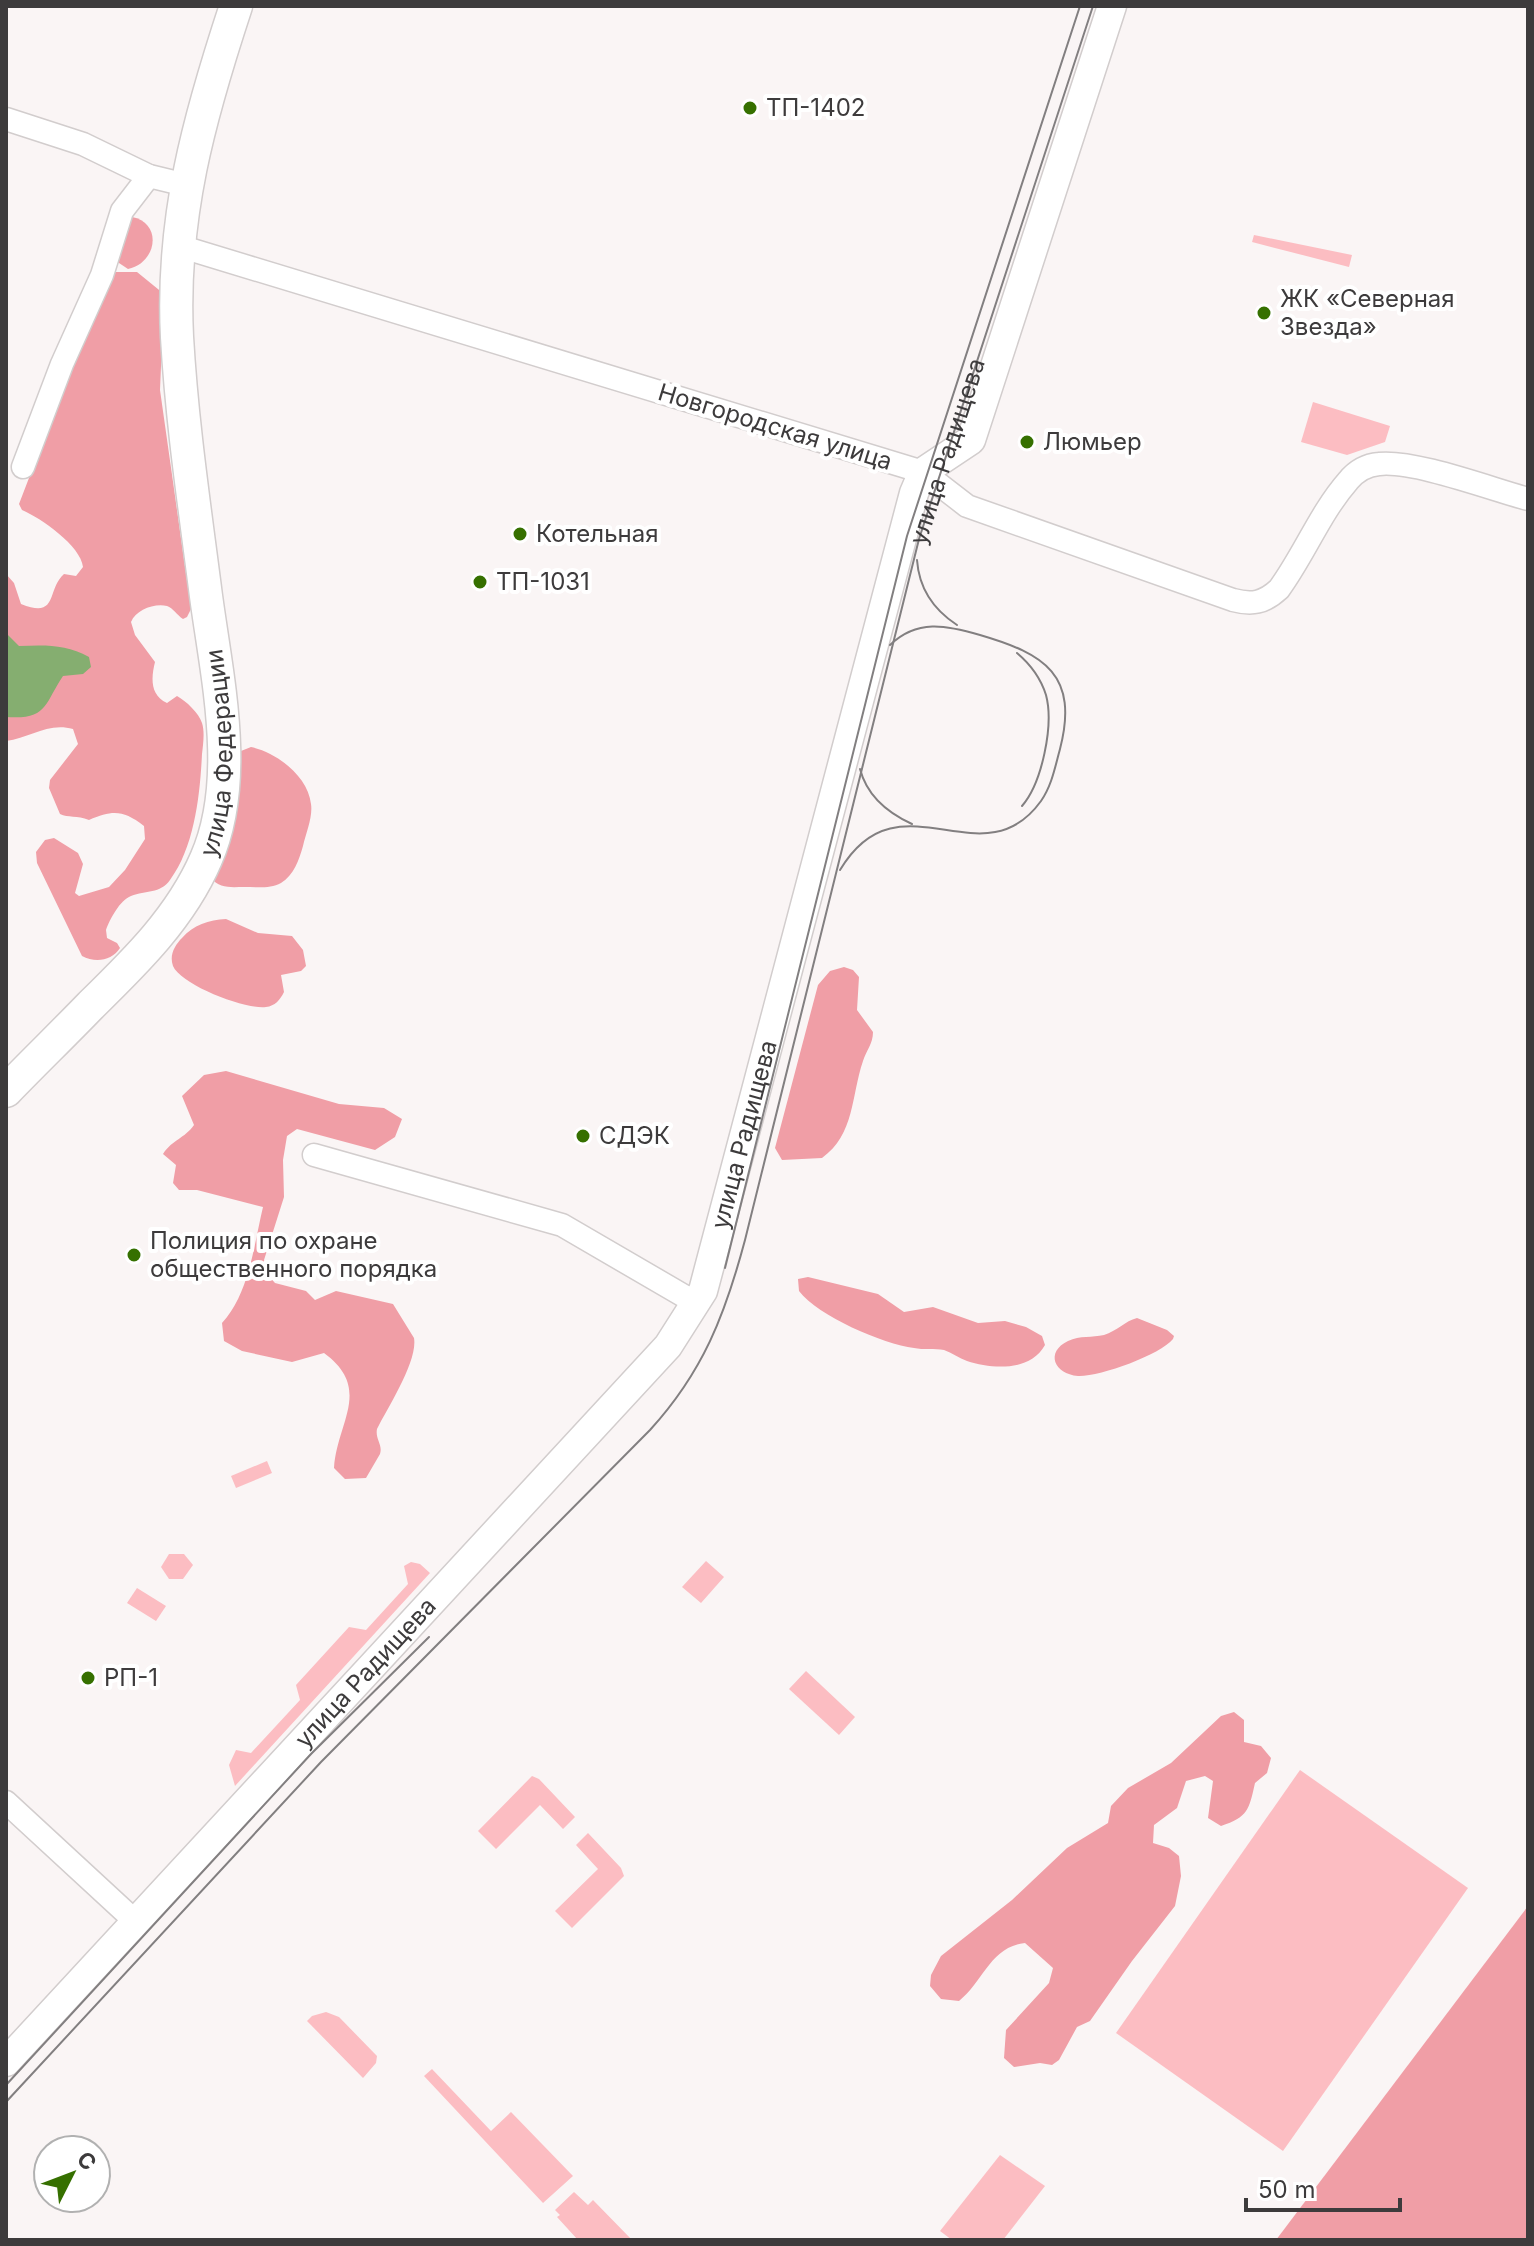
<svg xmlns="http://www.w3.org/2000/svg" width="1534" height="2246" font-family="Inter,sans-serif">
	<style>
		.green { fill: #fcbdc2 }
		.forest { fill: #f09ea6 }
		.water { fill: #85ae70 }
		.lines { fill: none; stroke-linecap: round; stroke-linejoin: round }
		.minor-casing { stroke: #d2cdcd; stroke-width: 25 }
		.tertiary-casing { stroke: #d2cdcd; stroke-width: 31 }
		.secondary-casing { stroke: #d2cdcd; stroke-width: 35 }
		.minor { stroke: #fff; stroke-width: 22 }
		.tertiary { stroke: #fff; stroke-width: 28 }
		.secondary { stroke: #fff; stroke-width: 32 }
		.tram { stroke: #827f80; stroke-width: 2 }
		.poi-dot { fill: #367000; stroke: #fff; stroke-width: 3 }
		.labels { text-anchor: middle; stroke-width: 8; stroke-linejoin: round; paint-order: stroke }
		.poi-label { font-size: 24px; fill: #3d3b3c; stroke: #fff; text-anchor: start }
		.street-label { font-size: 24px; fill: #3d3b3c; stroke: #fff }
	</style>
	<rect width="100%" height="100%" fill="#faf5f5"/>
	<!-- green -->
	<g class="green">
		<polygon points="1254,235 1352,255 1349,267 1252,242"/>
		<polygon points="1313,402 1390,426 1385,442 1347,455 1301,442"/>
		<polygon points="267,1461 272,1473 236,1488 231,1476"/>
		<polygon points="169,1554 184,1554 193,1565 183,1579 169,1579 161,1567"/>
		<polygon points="706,1561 724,1577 701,1603 682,1587"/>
		<polygon points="411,1562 420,1564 430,1573 235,1786 229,1765 236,1750 251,1753 300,1700 296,1685 349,1627 366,1630 408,1584 404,1566"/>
		<polygon points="137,1588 166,1606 156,1621 127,1603"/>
		<polygon points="806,1671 855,1717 839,1735 789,1689"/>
		<polygon points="1300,1770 1468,1888 1283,2151 1116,2033"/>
		<polygon points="532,1776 539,1779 575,1817 563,1829 540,1805 496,1849 478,1831"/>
		<polygon points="588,1833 621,1868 624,1876 572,1928 555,1911 598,1869 576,1845"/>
		<polygon points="326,2012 339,2017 377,2056 376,2063 363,2078 307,2021 312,2016"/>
		<polygon points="432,2069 491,2131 511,2112 573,2176 543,2203 424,2076"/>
		<polygon points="1000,2155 1045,2186 1003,2240 952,2240 940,2231"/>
		<polygon points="574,2192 588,2205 593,2200 632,2240 578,2240 557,2217 560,2215 555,2210"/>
	</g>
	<!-- forest -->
	<g class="forest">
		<path d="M132,217C163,223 157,263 128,269L116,261L128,220Z"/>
		<path d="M108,272H137L164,294L160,390L191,609L187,617L183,619C177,615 173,608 167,606C154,603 136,610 131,622L135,635L155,662C151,678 150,695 167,703L177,696C186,701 199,713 202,723C205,732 203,745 202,754C200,794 195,846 170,880C160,894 146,890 131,896C120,900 110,919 106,930L107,938L117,943L120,948C112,961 95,963 82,956L37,863L36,852L45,840L54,838L78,853L83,864L75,893L79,896L109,887L125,870L145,839L144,826C123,810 113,810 89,820C77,815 68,818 60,814L49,788L50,780L78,744L73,729C48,722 30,738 6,741V574L14,583L21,604C59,619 46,590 64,574L76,576L83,567C81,546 41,518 22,510L19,504Z"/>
		<path d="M251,747C276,752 308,776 311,804C313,817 306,833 303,846C299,860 294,875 281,883C270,889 256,887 244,887C230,887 220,889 210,877L236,753Z"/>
		<path d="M226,919L258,933L292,936L303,950L306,966L301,971L281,975L284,992C280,1000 275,1006 266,1007C246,1010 181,985 173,966C169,955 175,945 182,938C193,925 209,920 226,919Z"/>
		<path d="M844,967L853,970L859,977L857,1010L873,1032C873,1044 866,1051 863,1061C851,1096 855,1134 822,1158L782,1160L775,1148L818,985L830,971Z"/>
		<path d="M226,1071L339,1104L384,1108L402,1119L395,1137L375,1150L297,1129L287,1136L283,1160L284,1197L264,1260L268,1275L275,1283L306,1291L315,1300L336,1291L393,1304L414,1338C418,1361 388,1407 377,1429C375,1439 383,1445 380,1454L366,1478L345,1479L334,1468C337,1422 373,1389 324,1353L292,1362L242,1351L224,1341L222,1323C249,1294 254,1245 263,1207L197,1190H179L173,1183L176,1165L163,1154C173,1139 184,1139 194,1125L182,1096L204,1075Z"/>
		<path d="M808,1277L878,1294L904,1312L933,1307L978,1323L1005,1321L1026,1327L1042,1336L1045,1345C1030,1372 992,1369 967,1361C959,1358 952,1353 944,1350C935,1348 923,1350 914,1348C883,1344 818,1316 799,1291L798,1279Z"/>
		<path d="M1137,1318L1167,1330L1174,1336L1173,1339C1160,1355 1099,1377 1078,1376C1054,1374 1045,1352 1068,1341C1080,1335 1092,1338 1104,1335C1117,1331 1125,1321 1137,1318Z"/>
		<path d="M1234,1712L1244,1720V1742L1261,1746L1271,1758L1267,1773L1255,1783C1249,1810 1248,1817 1221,1826L1208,1818L1213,1781L1205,1776L1186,1781L1177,1808L1154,1825L1153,1843L1169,1848L1179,1856L1181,1876L1175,1906L1132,1961L1090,2021L1077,2027L1059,2060L1052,2065L1040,2063L1014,2067L1004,2058L1006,2030L1049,1983L1053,1968L1025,1943C990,1947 984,1981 959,2001L941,1999L930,1986L931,1975L941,1956L1012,1900L1067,1848L1108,1823L1111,1806L1128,1788L1171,1763L1221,1716Z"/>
		<polygon points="1528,1906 1528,2240 1276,2240"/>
	</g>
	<!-- water -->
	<path class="water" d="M6,633L19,646C45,645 66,644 89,657L91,667L83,674L63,676C44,704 48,720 6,717Z"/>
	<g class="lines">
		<defs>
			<g id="minor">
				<polyline points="6,119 83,144 149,176 186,185"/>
				<path d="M179,246L923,472L967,506L1233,600C1252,605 1264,603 1279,589C1304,555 1320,513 1348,481C1356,471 1367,465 1379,464C1414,460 1491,489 1528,499"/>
				<polyline points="23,467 62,364 102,275 122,211 149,176"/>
				<polyline points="314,1155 562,1225 696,1303"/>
				<polyline points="6,1802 136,1922"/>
			</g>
			<g id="tertiary">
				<path id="s1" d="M6,2062L668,1346L703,1291L914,493L923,472L971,440L1112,6"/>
			</g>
			<g id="secondary">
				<path id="s2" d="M6,1091C34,1062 63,1034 91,1005C136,961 181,917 206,859C241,780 217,678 206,596C195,510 182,424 177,337C171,218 199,118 236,6"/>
			</g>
		</defs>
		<!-- minor casing -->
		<use href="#minor" class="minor-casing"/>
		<!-- tertiary casing -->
		<use href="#tertiary" class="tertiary-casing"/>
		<!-- secondary casing -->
		<use href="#secondary" class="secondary-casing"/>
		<!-- minor -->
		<use href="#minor" class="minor"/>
		<!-- tertiary -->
		<use href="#tertiary" class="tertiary"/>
		<!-- secondary -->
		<use href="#secondary" class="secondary"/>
		<!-- tram -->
		<g class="tram">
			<path d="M917,560C919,588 934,610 957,625"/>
			<path d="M1017,653C1030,664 1041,679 1046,695C1054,725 1042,783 1022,806"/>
			<path d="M860,769C867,796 888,813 912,824"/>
			<path d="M840,870C899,771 982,883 1041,801C1052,785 1055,767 1060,749C1079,675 1045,654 980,635C946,625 917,619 890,645"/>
			<polyline points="725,1268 907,536 1080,6"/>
			<polyline points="6,2085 311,1754 429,1637"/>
			<path id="s3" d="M6,2102L321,1762L650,1430C703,1372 725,1315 745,1240L919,539L1093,6"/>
		</g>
	</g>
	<!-- markers -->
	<g class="poi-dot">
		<circle cx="750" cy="108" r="8"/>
		<circle cx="1264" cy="313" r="8"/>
		<circle cx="1027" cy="442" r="8"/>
		<circle cx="520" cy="534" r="8"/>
		<circle cx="480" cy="582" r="8"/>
		<circle cx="583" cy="1136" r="8"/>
		<circle cx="134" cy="1255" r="8"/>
		<circle cx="88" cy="1678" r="8"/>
	</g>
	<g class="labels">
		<!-- poi labels -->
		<g class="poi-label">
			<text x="766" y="116">ТП-1402</text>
			<text x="1280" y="307">ЖК «Северная<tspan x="1280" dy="28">Звезда»</tspan></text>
			<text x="1043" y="450">Люмьер</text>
			<text x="536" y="542">Котельная</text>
			<text x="496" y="590">ТП-1031</text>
			<text x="599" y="1144">СДЭК</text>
			<text x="150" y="1249">Полиция по охране<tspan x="150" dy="28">общественного порядка</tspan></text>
			<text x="104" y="1686">РП-1</text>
		</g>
		<!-- street labels -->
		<g class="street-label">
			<text transform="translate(775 427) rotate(17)" y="8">Новгородская улица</text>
			<text dy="8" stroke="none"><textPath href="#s3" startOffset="1960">улица Радищева</textPath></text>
			<text dy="8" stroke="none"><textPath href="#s2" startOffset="416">улица Федерации</textPath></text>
			<text dy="8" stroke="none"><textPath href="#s1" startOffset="1202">улица Радищева</textPath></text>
			<text dy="8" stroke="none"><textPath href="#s1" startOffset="530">улица Радищева</textPath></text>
		</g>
	</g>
	<!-- border -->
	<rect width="1534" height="2246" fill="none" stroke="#3d3b3c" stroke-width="16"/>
	<!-- north arrow -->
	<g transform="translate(72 2174) rotate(48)"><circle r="38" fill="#ffffff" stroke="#b1b1b1" stroke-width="2"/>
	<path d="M0-6L14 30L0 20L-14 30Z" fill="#367000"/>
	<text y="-12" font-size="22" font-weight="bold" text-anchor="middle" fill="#3d3b3c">С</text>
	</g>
	<!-- scale -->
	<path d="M1246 2198v12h154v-12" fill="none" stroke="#3d3b3c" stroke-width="4"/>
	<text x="1258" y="2198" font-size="24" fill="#3d3b3c" stroke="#ffffff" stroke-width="6" paint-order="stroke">50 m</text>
</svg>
